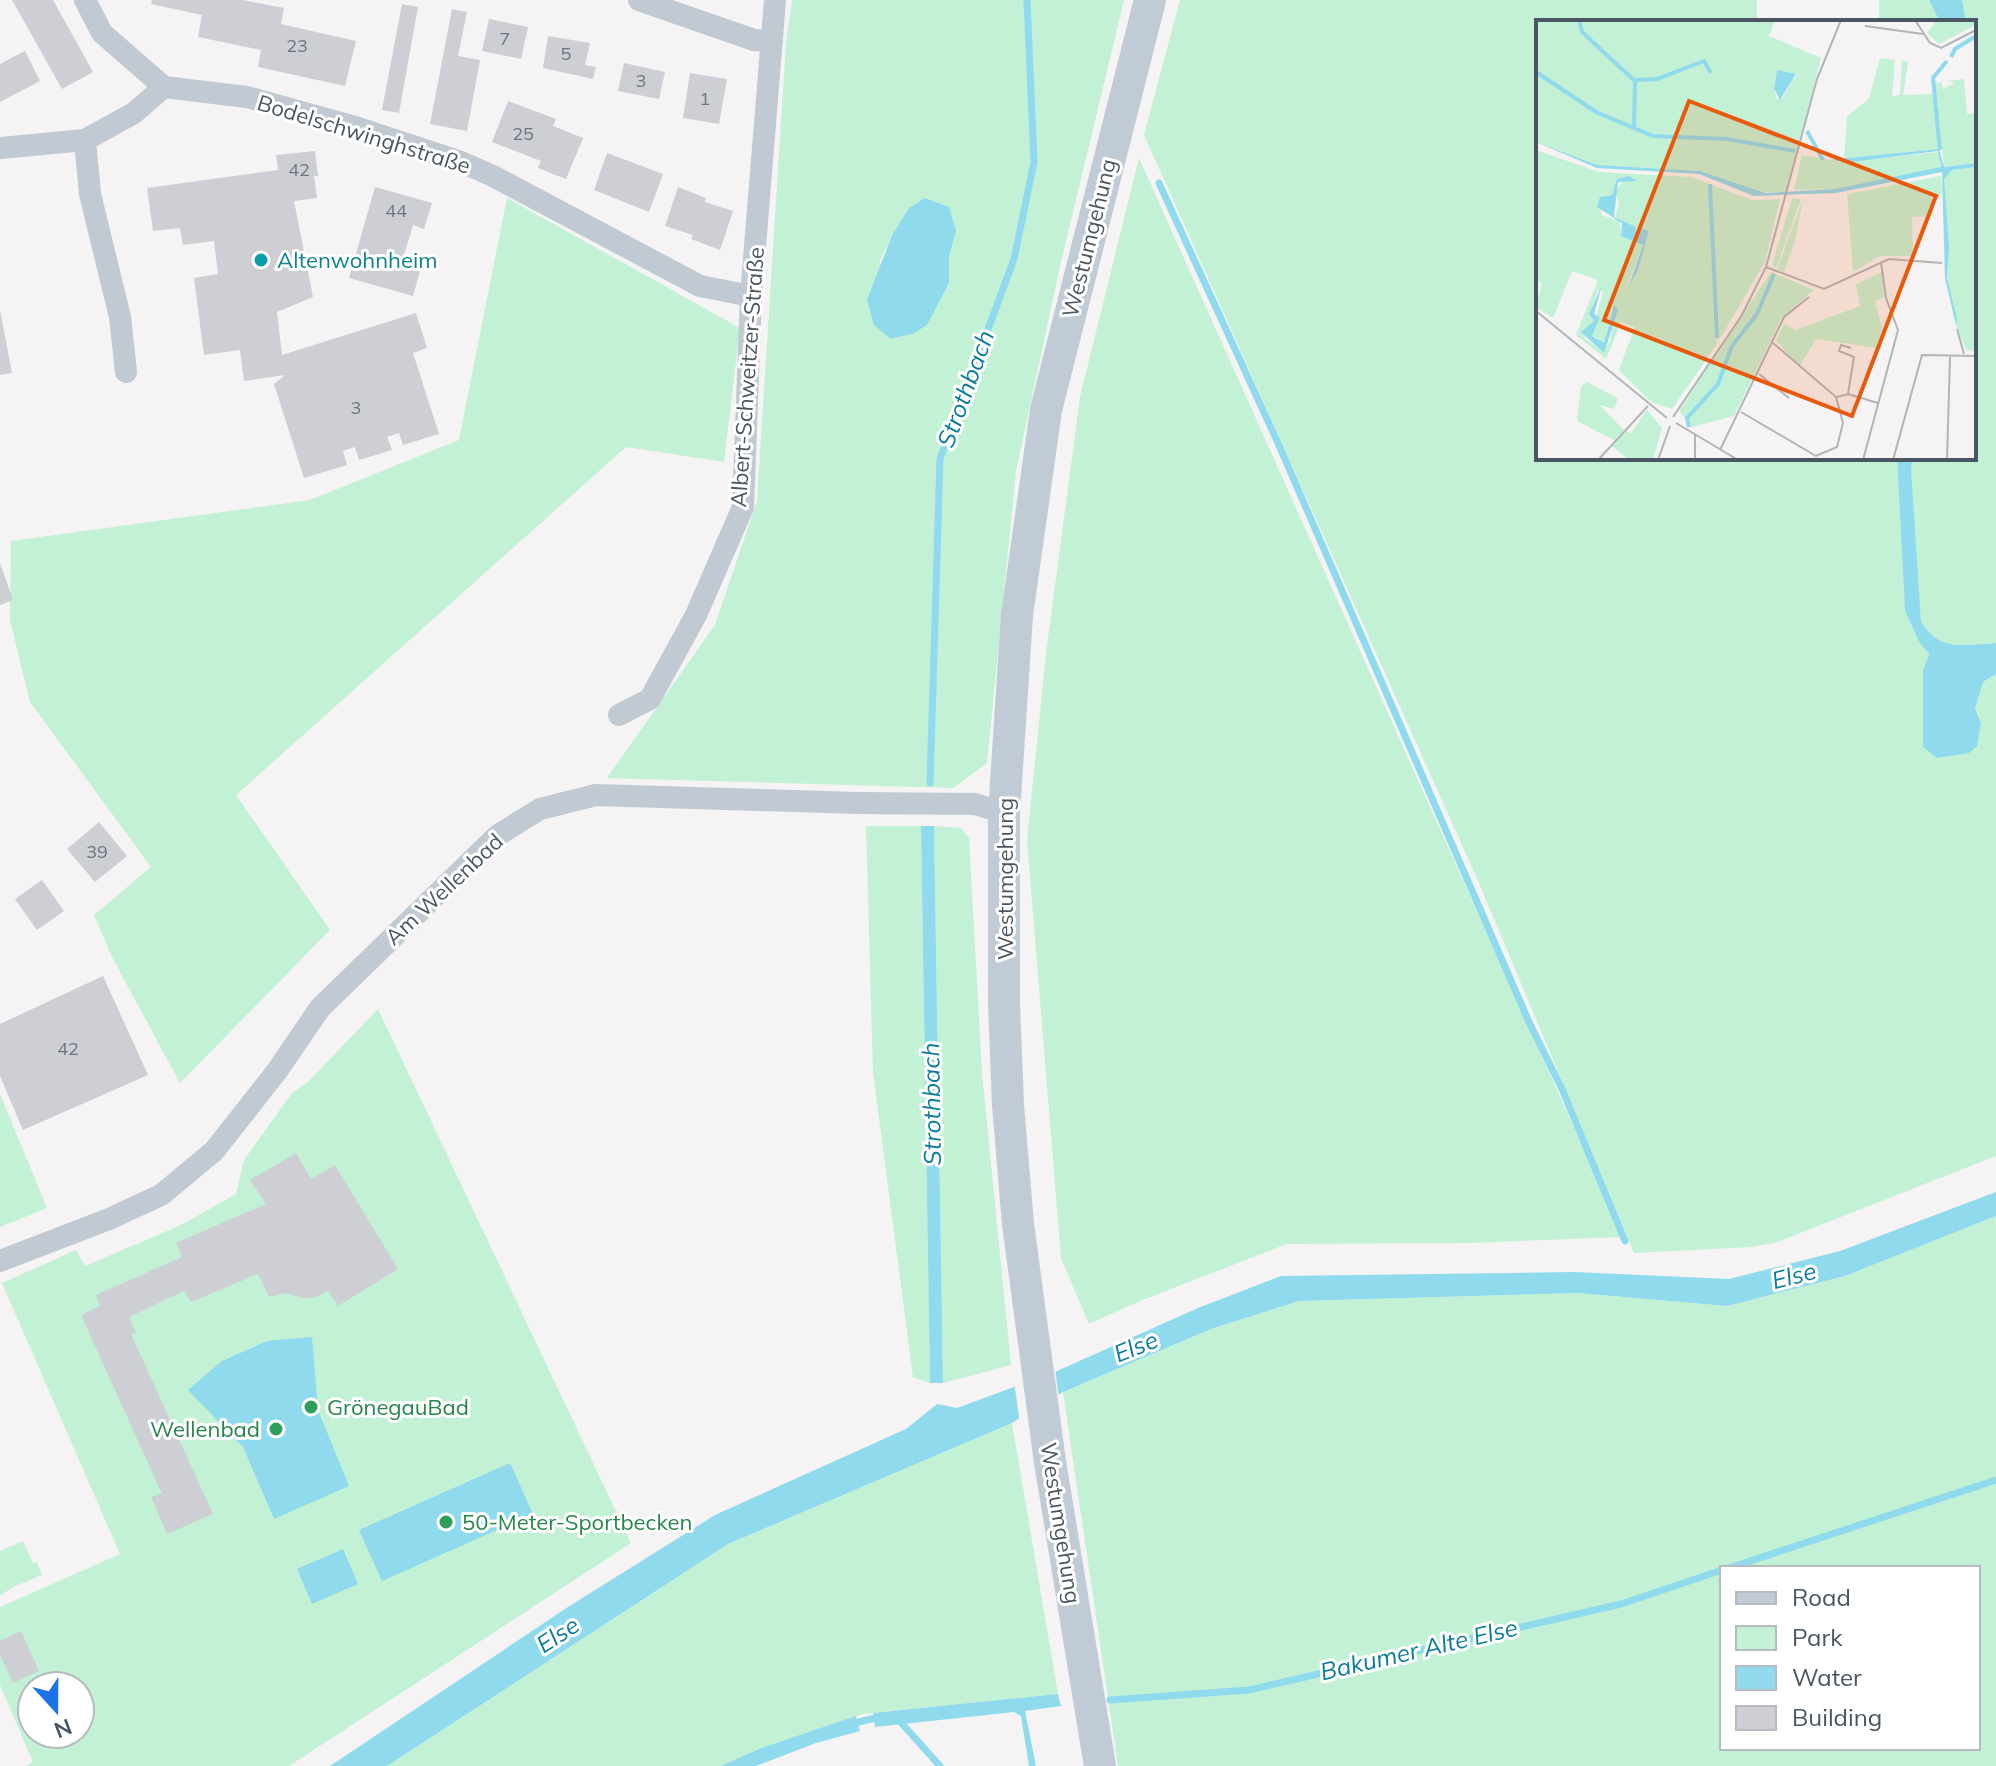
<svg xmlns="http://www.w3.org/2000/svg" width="1996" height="1766" font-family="Mulish,sans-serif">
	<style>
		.green { fill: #c3f1d5; fill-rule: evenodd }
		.water { fill: #90daee }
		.pier { fill: #f5f3f3 }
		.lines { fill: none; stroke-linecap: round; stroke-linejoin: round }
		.stream { stroke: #90daee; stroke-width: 7 }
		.building { fill: #cdcfd5 }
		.street { stroke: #c1cad2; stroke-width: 22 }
		.secondary { stroke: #c1cbd6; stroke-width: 32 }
		.culture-dot { fill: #0f9aa8; stroke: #fff; stroke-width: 3 }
		.leisure-dot { fill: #2e9e5b; stroke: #fff; stroke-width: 3 }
		.labels { text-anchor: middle; stroke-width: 6; stroke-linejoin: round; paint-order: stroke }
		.number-label { font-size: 18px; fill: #6b747e }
		.street-label { font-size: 22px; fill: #4a5661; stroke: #fff }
		.culture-label { font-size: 22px; fill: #0d838f; stroke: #fff; text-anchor: start }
		.leisure-label { font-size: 22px; fill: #27864d; stroke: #fff; text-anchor: start }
		.water-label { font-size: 24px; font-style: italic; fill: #0c7c9b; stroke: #fff }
		.inset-river { fill: none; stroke: #90daee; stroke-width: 4 }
		.inset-road { fill: none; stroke: #b1b4b9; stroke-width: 2 }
		.view { fill: #e8590c; fill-opacity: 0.15; stroke: #e8590c; stroke-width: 4 }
		.inset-edge { fill: none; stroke: #4a5661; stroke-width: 4 }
	</style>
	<rect width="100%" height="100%" fill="#f5f3f3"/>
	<!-- green -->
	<g class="green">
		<path d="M792,0H1124L1060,266L1016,471L987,763L953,788L607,778L715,625L757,501L786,43ZM909,208L956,231L949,257V283L927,324L879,263L892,235Z"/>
		<polygon points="1180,0 1757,0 1757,22 1538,22 1538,458 1897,458 1905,611 1919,642 1929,654 1923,671 1924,694 1981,723 1975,709 1983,682 1996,674 1996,1156 1775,1243 1752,1247 1634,1253 1479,883 1144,135"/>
		<polygon points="1879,0 1929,0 1940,22 1879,22"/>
		<path d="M1962,0H1996V643C1965,645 1938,652 1921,621L1911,467L1914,458H1974V22H1966Z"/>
		<polygon points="1139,158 1623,1237 1468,1243 1287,1244 1140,1301 1089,1324 1061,1258 1027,840 1046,654 1080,397"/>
		<polygon points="507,198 740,328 724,462 626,447 236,795 330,930 180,1083 113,959 94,915 151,867 30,702 10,620 11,541 310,500 459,440"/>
		<polygon points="866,826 921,826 930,1383 913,1377 873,1072"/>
		<polygon points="934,826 961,828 969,838 982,1073 1011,1365 943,1383"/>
		<path d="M378,1009L631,1543L289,1766H26L33,1762L0,1685V1607L120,1554L2,1283L76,1250L85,1266L181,1225L236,1194L244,1160L292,1093L308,1082ZM32,1686H80V1734H32Z"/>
		<polygon points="0,1094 47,1208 0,1227"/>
		<path d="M1996,1216V1766H1118L1063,1392L1211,1329L1299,1301L1578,1293L1727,1306L1845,1276ZM1722,1568H1978V1748H1722Z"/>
		<polygon points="1012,1423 1058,1694 863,1714 761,1748 721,1766 387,1766 728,1544"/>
		<polygon points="23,1541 33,1563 37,1562 42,1575 13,1587 0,1596 0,1551"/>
	</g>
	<!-- water -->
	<g class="water">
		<polygon points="1929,0 1962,0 1966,22 1940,22"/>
		<polygon points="925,198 949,207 956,231 949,257 949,283 927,325 914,333 891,339 874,325 867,300 892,235 909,208"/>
		<path d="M1897,458H1914L1911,467L1921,621C1938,652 1965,645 1996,643V674L1983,682L1975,709L1981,723L1977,746L1969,753L1937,758L1923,747V671L1929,654L1919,642L1905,611Z"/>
		<polygon points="921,826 934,826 943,1383 930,1383"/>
		<polygon points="1996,1192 1996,1216 1845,1276 1727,1306 1578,1293 1299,1301 1211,1329 1063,1392 1012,1423 728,1544 387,1766 330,1766 568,1607 715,1515 906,1429 937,1404 957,1408 1057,1371 1198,1308 1281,1276 1574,1272 1729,1279 1840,1251"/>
		<polygon points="312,1337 318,1410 349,1486 274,1519 243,1447 188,1390 222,1361 267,1341"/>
		<polygon points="510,1463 533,1514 382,1581 359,1530"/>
		<polygon points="343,1549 358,1584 312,1604 297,1569"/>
		<polygon points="1058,1694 1061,1706 1025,1711 1036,1766 1029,1766 1021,1716 1014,1712 875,1727 873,1713"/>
		<polygon points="856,1716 860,1731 816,1743 756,1766 721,1766 761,1748"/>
	</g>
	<!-- pier -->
	<polygon class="pier" points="1055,1368 1059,1399 1020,1423 1014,1382"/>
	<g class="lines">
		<!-- stream -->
		<g class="stream">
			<polyline points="1159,183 1278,443 1529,1022 1562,1089 1625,1241"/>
			<polyline points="930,783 940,459 1014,259 1034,162 1027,0"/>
			<polyline points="1729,1568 1996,1480"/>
			<polyline points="1110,1700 1249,1690 1621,1604 1722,1570"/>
			<polyline points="896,1717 940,1766"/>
			<polyline points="850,1724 880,1717"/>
		</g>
	</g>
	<!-- building -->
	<g class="building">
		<polygon points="12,0 53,0 93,72 62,89"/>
		<polygon points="152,0 243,0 284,8 281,24 356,41 345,86 258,67 261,50 198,37 202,15 151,4"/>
		<polygon points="402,4 418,7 399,113 382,110"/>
		<polygon points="452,9 467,12 458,56 480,60 467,131 430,124"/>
		<polygon points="489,19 528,27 521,59 482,51"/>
		<polygon points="548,36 590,43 585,65 596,67 593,79 543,68"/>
		<polygon points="25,51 40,81 0,102 0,64"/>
		<polygon points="624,63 665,72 659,99 618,91"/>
		<polygon points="690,73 727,79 719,124 683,118"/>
		<polygon points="508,101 556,119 553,126 583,138 566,179 538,168 541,161 492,142"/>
		<polygon points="315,151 318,176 314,176 317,198 294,201 313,297 277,312 282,355 416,313 427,348 413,353 439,434 403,445 399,433 387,437 392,450 359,460 355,447 343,451 347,465 304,478 274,384 285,375 244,381 240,350 204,355 194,278 218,274 214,241 183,245 180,228 153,231 147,188 278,170 276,155"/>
		<polygon points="607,153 663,174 649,212 594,190"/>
		<polygon points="375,187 432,203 424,229 413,225 401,265 420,271 413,296 349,278"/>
		<polygon points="678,187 706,198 705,202 733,211 720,250 691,239 693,235 665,226"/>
		<polygon points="0,310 12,373 0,375"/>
		<polygon points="0,563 13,600 0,605"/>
		<polygon points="99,822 127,856 95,882 67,849"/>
		<polygon points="42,880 64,911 37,930 15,899"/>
		<polygon points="103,976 148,1075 23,1130 0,1076 0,1024"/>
		<polygon points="296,1153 311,1179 335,1165 398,1269 338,1306 328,1291 316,1297 303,1298 285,1293 269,1297 258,1274 191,1302 184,1291 129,1317 136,1333 131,1334 213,1514 167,1534 151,1497 162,1494 81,1315 100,1306 96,1295 182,1257 176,1243 266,1204 250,1180"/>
		<polygon points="21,1631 39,1671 13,1683 0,1655 0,1641"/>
	</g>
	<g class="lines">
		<!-- street -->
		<g class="street">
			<polyline points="85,0 102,33 164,87 247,97 352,126 461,162 493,176 700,286 751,296"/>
			<polyline points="639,0 754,40 772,41"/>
			<polyline points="85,140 90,194 120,317 126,372"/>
			<polyline points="0,148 85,140 134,113 164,87"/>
			<polyline points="619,715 650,699 696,615 743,507 751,296 775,0"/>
			<polyline points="0,1261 109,1219 161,1195 214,1151 277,1071 320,1008 498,835 540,809 596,795 858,803 975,804 1004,813"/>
		</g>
		<!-- secondary -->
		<polyline class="secondary" points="1100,1766 1050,1462 1018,1224 1008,1105 1004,1004 1004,813 1017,615 1046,410 1150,0"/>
	</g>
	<!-- markers -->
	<circle class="culture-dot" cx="261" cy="260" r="8"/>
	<g class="leisure-dot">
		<circle cx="311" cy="1407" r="8"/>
		<circle cx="276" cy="1429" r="8"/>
		<circle cx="446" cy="1522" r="8"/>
	</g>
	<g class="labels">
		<!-- number labels -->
		<g class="number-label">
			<text x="505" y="45">7</text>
			<text x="297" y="52">23</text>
			<text x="566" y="60">5</text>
			<text x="641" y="87">3</text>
			<text x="705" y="105">1</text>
			<text x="523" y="140">25</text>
			<text x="299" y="176">42</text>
			<text x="396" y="217">44</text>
			<text x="356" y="414">3</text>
			<text x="97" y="858">39</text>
			<text x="68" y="1055">42</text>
		</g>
		<!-- street labels -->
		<g class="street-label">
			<text transform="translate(364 134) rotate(17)" y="8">Bodelschwinghstraße</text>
			<text transform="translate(1089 238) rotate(-76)" y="8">Westumgehung</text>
			<text transform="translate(747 377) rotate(-86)" y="8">Albert-Schweitzer-Straße</text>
			<text transform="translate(1005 879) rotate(-90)" y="8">Westumgehung</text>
			<text transform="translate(444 889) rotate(-43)" y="8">Am Wellenbad</text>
			<text transform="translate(1061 1523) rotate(81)" y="8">Westumgehung</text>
		</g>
		<!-- culture labels -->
		<g class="culture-label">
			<text x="277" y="268">Altenwohnheim</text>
		</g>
		<!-- leisure labels -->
		<g class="leisure-label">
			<text x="327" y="1415">GrönegauBad</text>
			<text x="260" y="1437" text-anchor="end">Wellenbad</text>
			<text x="462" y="1530">50-Meter-Sportbecken</text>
		</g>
		<!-- water labels -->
		<g class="water-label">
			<text transform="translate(966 389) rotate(-70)" y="8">Strothbach</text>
			<text transform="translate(932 1104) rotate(-91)" y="8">Strothbach</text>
			<text transform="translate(1794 1276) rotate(-14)" y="8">Else</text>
			<text transform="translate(1136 1347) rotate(-22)" y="8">Else</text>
			<text transform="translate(558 1635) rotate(-33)" y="8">Else</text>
			<text transform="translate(1419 1650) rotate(-13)" y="8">Bakumer Alte Else</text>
		</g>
	</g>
	<!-- overview -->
	<g transform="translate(1536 20)">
		<rect width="440" height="440" fill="#f5f3f3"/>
		<path d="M0,0H239L233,16L285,38L251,172H217L164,151L61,145L0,122ZM241,50L260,55L246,79H241L238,69ZM401,0H440V5L403,24L391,13ZM344,38L359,40L356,76L364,75L366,40L372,42L367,75L397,74L403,129L308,139L311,96L333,79ZM428,59L431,94L440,93V143L408,147L399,63L406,62L407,69L419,63L412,61ZM0,130L63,152L155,157L216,180L244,179L229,242L182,322L174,188L181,324L136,389L115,382L83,350L99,307L85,302L70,339L40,315L62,260L36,251L17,298L0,287L6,264L0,259ZM91,157L79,171L83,183L79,198L100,207L99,217L113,211L102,250L92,265L107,225L85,216L84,201L65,195L66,176L76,175L81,159ZM62,270L67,271L56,315L68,323L76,288L80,291L73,324L65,330L48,318L59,301L53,296ZM403,132L404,148L299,169L258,170L266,135L305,142ZM440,147V332L430,329L420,305L412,267L408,159L416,150ZM405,156L406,175H396L397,196L376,197L377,236H344L317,252L311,174ZM256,178L265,179L240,248L236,245ZM267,179L259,221L248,252L241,249ZM235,252L278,270L246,297L198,396L156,407L143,391ZM346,252L348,277L339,281L346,307L341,328L280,319L263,347L240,320L248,304L260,310L324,286L320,264ZM51,362L82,378L78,389L63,385L88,410L78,420L41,401L45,366ZM111,390L126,408L117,440H93L76,426L90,411L95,413Z" fill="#c3f1d5" fill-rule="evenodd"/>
		<path d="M241,50L260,54L244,80L238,69ZM0,122L61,145L164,151L229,173L299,169L405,147L402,131L315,142L292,140L403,129L408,147L440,143V147L416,150L408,159L413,227L411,258L421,299L420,305L409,258L406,152L300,173L218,176L163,154L61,148ZM93,156L101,161L82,162L78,197L100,207L99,217L106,209L113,211L102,250L93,266L107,225L85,216L86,203L61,187L64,177L76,175L81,159ZM66,265L58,294L64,297L56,316L68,323L78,285L82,290L68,333L45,312L58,301L53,294Z" fill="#90daee"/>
		<path class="inset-river" d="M43,0L46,12L99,61L98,107M415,37L419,29L440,16M0,52L60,92L117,116L191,119L259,131M100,60L121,59L168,41L175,53M271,111L287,140M404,130L397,58L411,41M174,164L181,318M153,407L151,398L182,364L196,326L221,294L238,254"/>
		<path class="inset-road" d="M379,0L394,23L405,28L440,10M329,6L387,14M230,247L288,269L353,239L406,243M0,291L131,398M421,309L428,334M223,354L253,378M312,374L318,337L303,331L305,325L315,328M301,377L312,374L342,383M205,392L280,436L301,427L307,403L300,377L237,323M137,397L206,295L230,247L281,59L305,0M140,403L202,440M159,415V440M184,430L248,297L273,277M62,440L112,386M122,440L134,406M327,440L362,310L350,278L345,242M357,440L386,335L440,336M411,440L414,337"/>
		<path class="view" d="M153,81L400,176L316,396L68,300Z"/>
		<rect width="440" height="440" class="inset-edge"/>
	</g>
	<!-- legend -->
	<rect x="1720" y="1566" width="260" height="184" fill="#ffffff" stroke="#b7bbc0" stroke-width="2"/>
	<rect x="1736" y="1592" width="40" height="12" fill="#c1cbd6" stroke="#b7bbc0" stroke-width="2"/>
	<text x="1792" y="1606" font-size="24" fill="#4a5661">Road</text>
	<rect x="1736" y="1626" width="40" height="24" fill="#c3f1d5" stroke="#b7bbc0" stroke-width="2"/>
	<text x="1792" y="1646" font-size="24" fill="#4a5661">Park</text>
	<rect x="1736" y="1666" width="40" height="24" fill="#90daee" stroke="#b7bbc0" stroke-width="2"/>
	<text x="1792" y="1686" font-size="24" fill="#4a5661">Water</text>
	<rect x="1736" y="1706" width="40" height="24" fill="#cdcfd5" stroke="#b7bbc0" stroke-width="2"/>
	<text x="1792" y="1726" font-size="24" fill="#4a5661">Building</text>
	<!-- north arrow -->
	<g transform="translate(56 1710) rotate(159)"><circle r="38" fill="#ffffff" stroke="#b7bbc0" stroke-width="2"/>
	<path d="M0-6L14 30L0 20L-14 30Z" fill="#1a73e8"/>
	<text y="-12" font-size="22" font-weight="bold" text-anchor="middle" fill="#4a5661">N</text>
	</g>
</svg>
